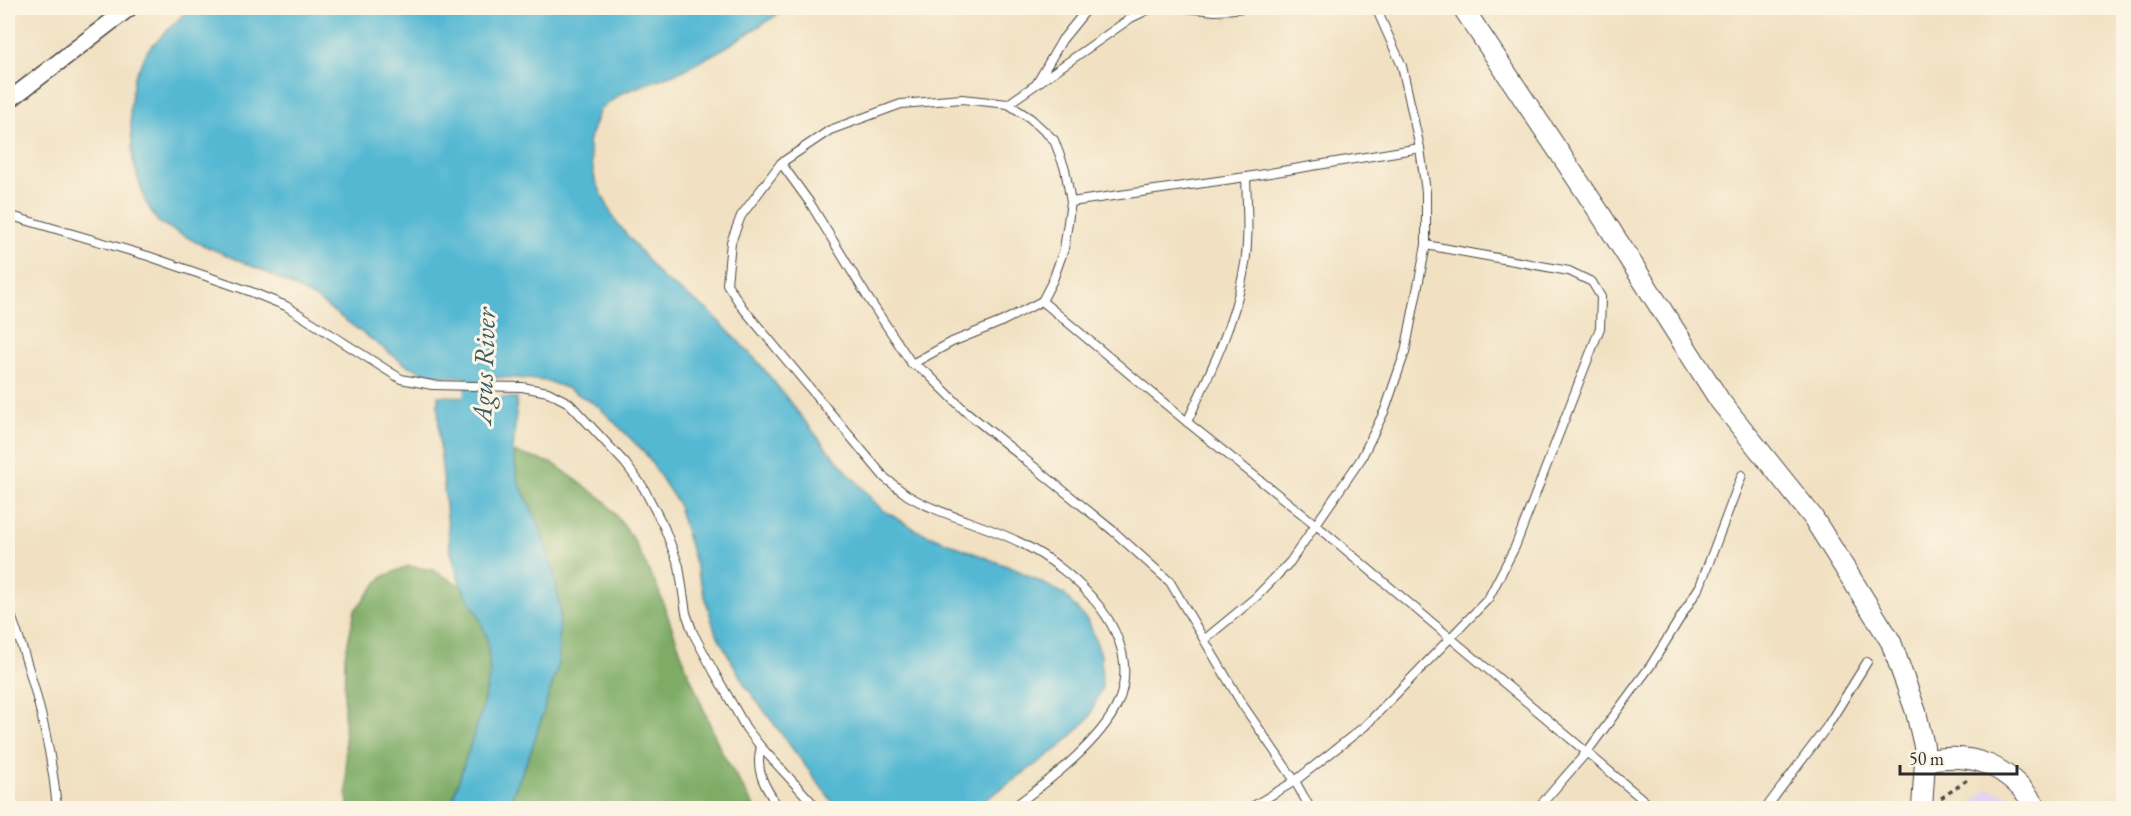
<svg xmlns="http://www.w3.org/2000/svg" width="2131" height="816" font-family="'EB Garamond',serif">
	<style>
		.built { fill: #e4d3f1 }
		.forest { fill: #7eac66; stroke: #546c48; stroke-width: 1.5 }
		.water { fill: #55b8d3; stroke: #40727f; stroke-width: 1.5 }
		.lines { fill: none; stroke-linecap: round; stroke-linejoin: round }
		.river { stroke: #55b8d3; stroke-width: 28 }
		.service-casing { stroke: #494642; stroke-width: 10 }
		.minor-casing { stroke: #494642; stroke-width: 19 }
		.tertiary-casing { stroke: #494642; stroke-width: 22 }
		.path { stroke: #494642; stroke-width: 3; stroke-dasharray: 4.5 4.5; stroke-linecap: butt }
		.service { stroke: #fff; stroke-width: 8 }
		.minor { stroke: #fff; stroke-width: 16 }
		.tertiary { stroke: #fff; stroke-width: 20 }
		.labels { text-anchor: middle; stroke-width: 6; stroke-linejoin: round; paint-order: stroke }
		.water-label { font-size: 28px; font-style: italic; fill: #3a5c66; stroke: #fcf5e5 }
	</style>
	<rect width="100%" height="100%" fill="#fcf5e5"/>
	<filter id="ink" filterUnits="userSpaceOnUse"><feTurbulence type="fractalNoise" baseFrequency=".0167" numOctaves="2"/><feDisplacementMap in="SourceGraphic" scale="12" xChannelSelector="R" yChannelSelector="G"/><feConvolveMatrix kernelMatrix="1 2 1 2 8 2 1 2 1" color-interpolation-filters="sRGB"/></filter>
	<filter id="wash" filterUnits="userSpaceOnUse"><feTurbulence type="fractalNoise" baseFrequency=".008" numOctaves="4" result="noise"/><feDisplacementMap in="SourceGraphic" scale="24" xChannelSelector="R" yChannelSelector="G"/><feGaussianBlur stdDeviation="1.35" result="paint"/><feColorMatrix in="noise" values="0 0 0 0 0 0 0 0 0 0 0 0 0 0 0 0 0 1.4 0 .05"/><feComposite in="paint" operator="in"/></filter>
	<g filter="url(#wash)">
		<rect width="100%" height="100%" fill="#f1e1c2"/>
		<!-- built -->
		<polygon class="built" points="1987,788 2015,797 2024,808 1970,808"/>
		<!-- forest -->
		<g class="forest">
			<polygon points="513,452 554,464 604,500 632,537 658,589 687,669 721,751 755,808 507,808 531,751 558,666 560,608 554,574 539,525 518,481"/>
			<polygon points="408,566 433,570 461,586 477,612 487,637 490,674 482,709 450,808 348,808 344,723 345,656 355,610 382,577"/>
		</g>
		<!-- water -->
		<g class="water">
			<polygon points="190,8 788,8 726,47 684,70 624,92 600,109 588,142 595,180 614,219 661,277 709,311 759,363 827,449 881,509 918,531 1017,570 1064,594 1089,623 1101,655 1102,687 1089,718 1059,748 974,808 837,808 745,685 715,631 677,502 645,453 598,406 569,389 547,381 517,378 438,376 422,372 405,364 315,298 266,272 196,242 158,222 145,201 133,161 130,108 134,78 148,50"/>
			<polygon points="438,396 517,398 513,452 518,481 539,525 554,574 560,608 558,666 531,751 507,808 450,808 482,709 490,674 487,637 477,612 461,586 450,548 439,436"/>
		</g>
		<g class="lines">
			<!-- river -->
			<polyline class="river" points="479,435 478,377 481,337"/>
		</g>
	</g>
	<g filter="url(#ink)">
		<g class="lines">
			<defs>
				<g id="service">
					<polyline points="1185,8 1215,11 1244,8"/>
					<polyline points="1037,83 1062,40 1088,8"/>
					<polyline points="1008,104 1131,18 1152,8"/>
					<polyline points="781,163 810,203 868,298 912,364 927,373 964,410 1112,530 1170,582 1242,704 1295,781 1310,808"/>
					<polyline points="1071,202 1246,177 1420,148"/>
					<polyline points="8,215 148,256 249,291 286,306 401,379 432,385 522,387 548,392 569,403 625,463 643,487 664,527 679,566 686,613 693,633 714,672 746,728 761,747 817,808"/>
					<polyline points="1042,301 1187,422 1316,525 1653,808"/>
					<path d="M912,364L952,342L1001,322L1042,301L1053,280L1064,249L1071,202L1065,169L1054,140L1030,118L1008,104L962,99L901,104L830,130L781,163L741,216L731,242L727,284L742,307L885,478C893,484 900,490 907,495C941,516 985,524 1021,543C1075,570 1146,635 1118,703C1101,742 1045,784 1012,808"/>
					<path d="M1187,422C1209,375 1233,327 1243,275C1250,243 1247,209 1246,177"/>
					<path d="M8,607C32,672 51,740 57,808"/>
					<polyline points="1205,639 1256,597 1290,562 1361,459 1385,410 1405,352 1426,245 1426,192 1420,148 1402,66 1376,8"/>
					<path d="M761,747C754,771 766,789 779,808"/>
					<polyline points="1250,808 1295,781 1365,726 1488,599 1515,547 1600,328 1601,297 1592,282 1569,271 1426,245"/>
					<polyline points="1538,808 1587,752 1651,665 1700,586 1742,475"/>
					<polyline points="1766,808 1826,728 1867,662"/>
				</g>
				<polyline id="minor" points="8,101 129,8"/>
				<g id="tertiary">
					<polyline points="1463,8 1601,215 1720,401 1812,516 1891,642 1916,712 1924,746 1925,761 1922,808"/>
					<path d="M1925,761C1975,750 2009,767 2037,808"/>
				</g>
			</defs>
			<!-- service casing -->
			<use href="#service" class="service-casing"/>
			<!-- minor casing -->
			<use href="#minor" class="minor-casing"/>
			<!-- tertiary casing -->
			<use href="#tertiary" class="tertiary-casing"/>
			<!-- path -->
			<polyline class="path" points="1941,798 1970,778"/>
			<!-- service -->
			<use href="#service" class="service"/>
			<!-- minor -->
			<use href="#minor" class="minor"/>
			<!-- tertiary -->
			<use href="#tertiary" class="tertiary"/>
		</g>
	</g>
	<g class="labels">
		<!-- water labels -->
		<g class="water-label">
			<text transform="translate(483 366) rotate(-88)" y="10">Agus River</text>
		</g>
	</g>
	<!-- margin -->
	<rect width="2131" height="816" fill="none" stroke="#fcf5e5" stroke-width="30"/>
	<!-- scale -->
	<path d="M1900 765v9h117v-9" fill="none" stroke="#2b2b2b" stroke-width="3"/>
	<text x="1909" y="765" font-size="18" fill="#2b2b2b" stroke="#fcf5e5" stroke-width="4.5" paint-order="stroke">50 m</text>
</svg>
